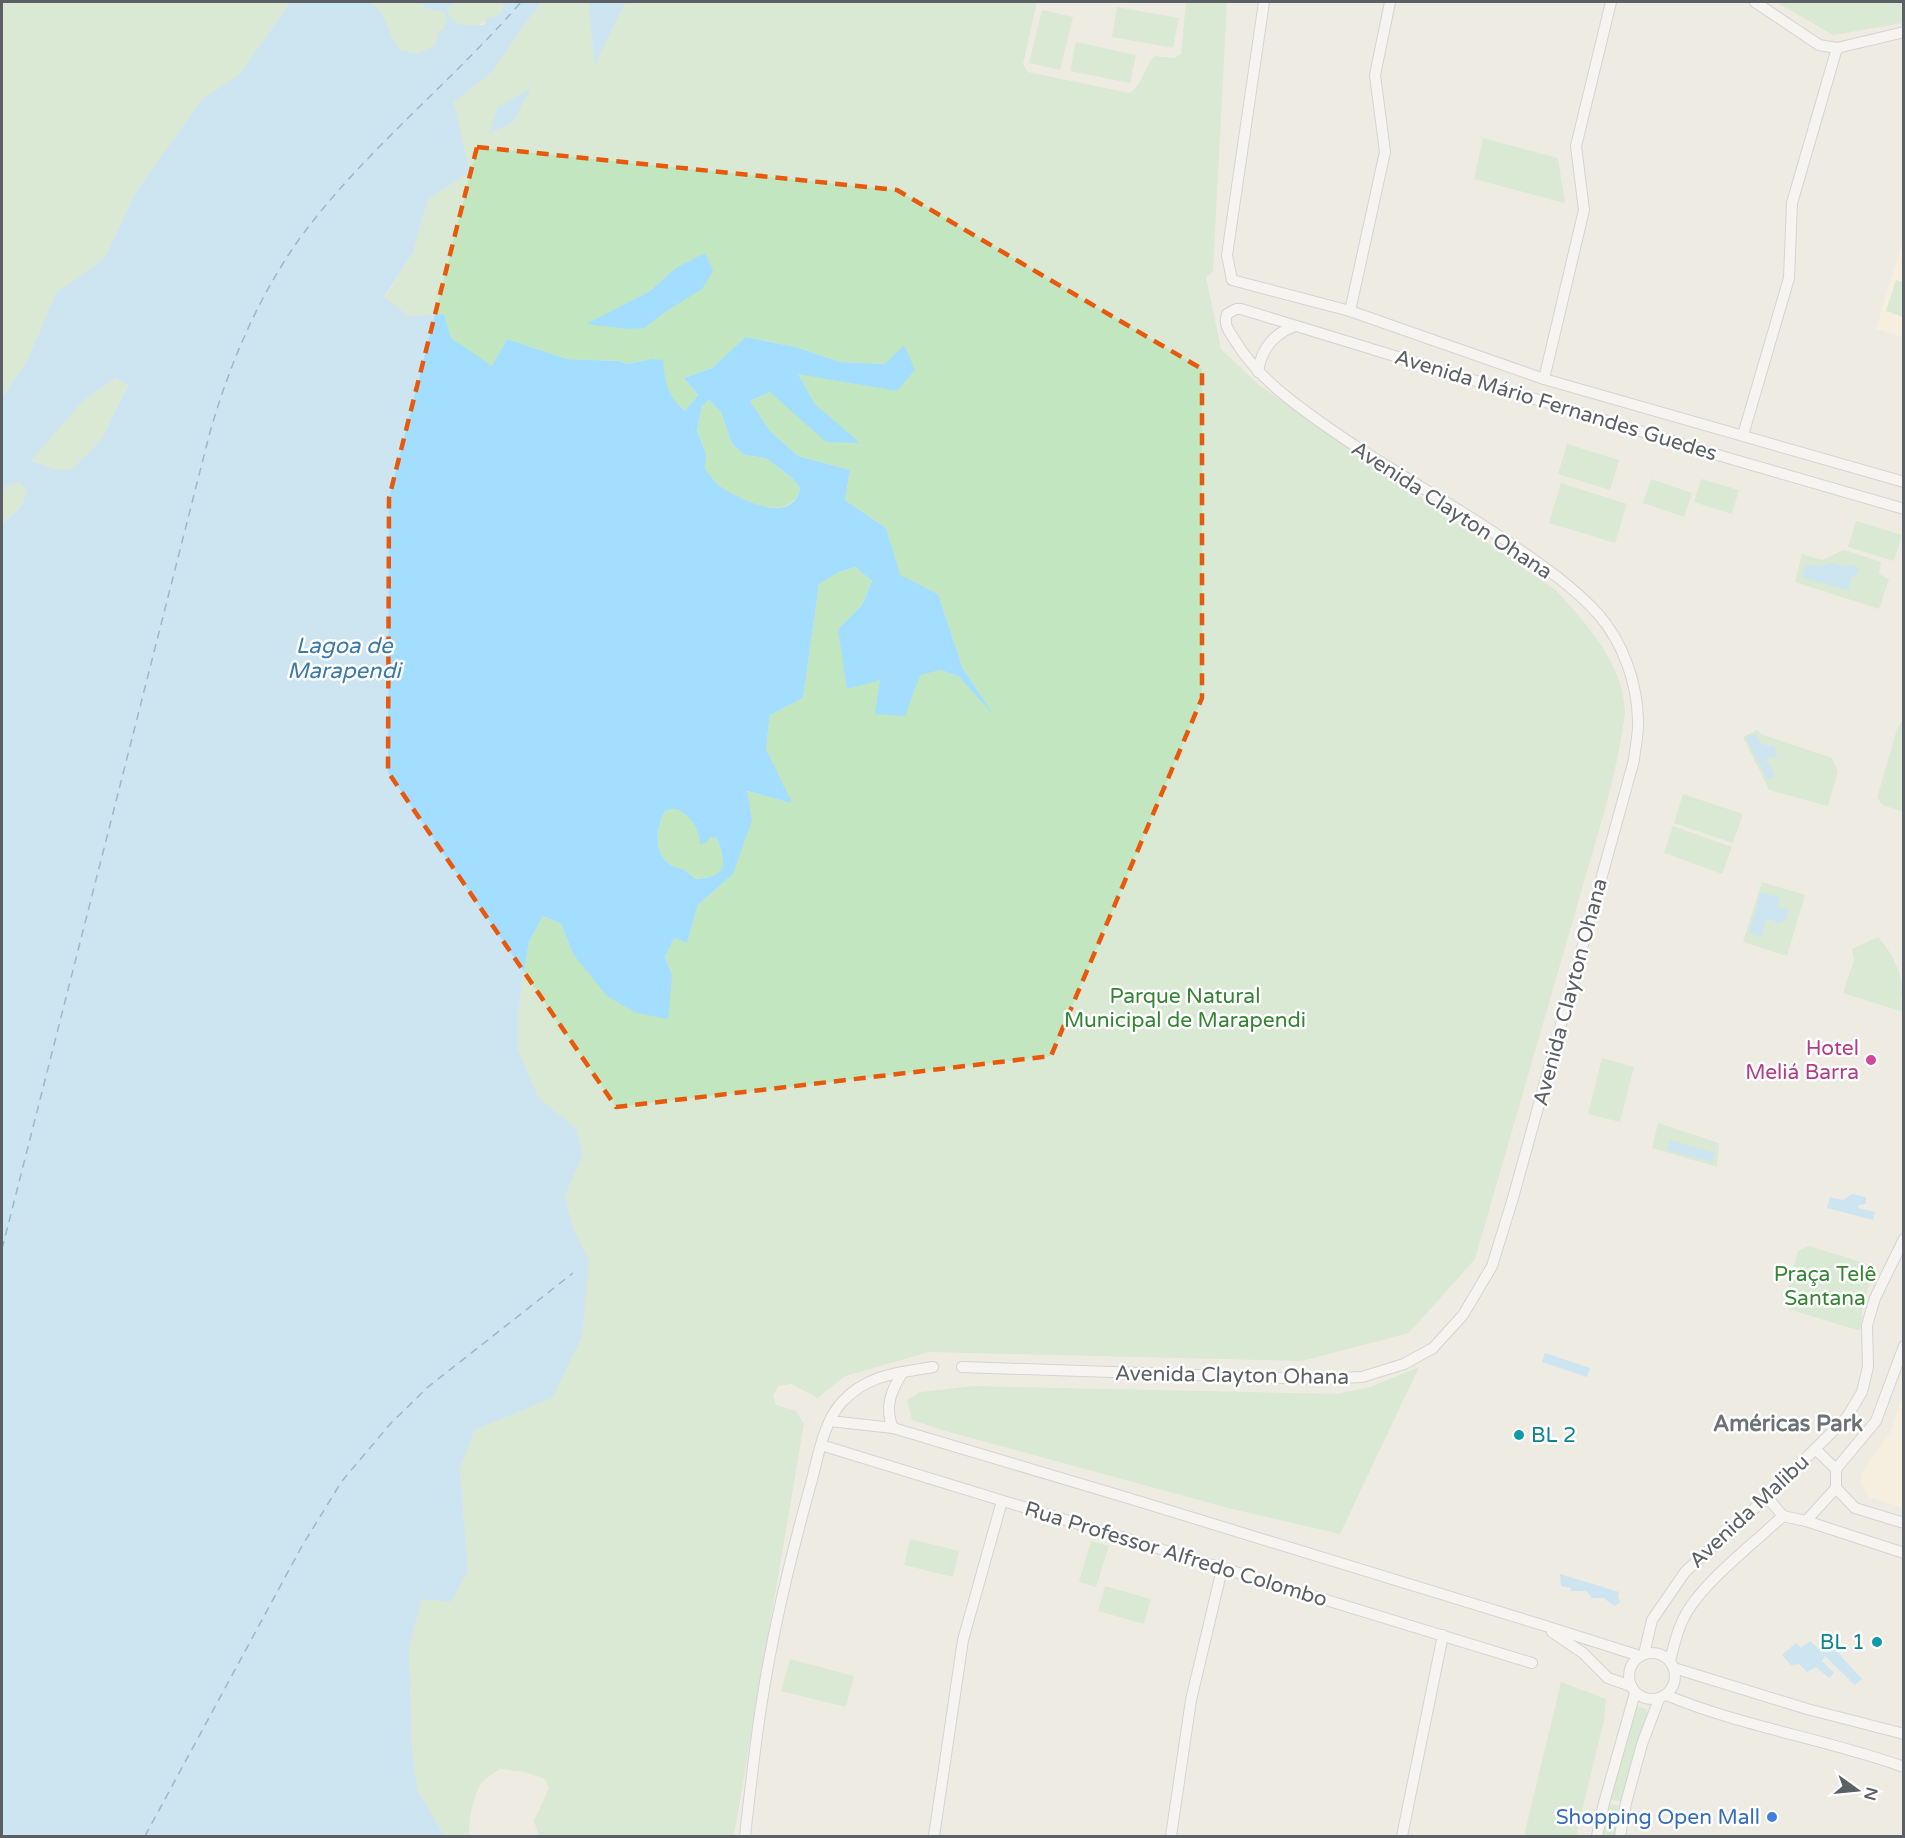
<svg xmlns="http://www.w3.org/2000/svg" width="1905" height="1838" font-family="'Varela Round',sans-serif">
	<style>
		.commercial { fill: #fef3d9 }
		.green { fill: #c2e6bf; fill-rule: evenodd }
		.water { fill: #a3ddff; fill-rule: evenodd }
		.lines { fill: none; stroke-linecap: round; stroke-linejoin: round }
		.ferry { stroke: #3c79a9; stroke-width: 1.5; stroke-dasharray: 8 6; stroke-linecap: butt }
		.minor-casing { stroke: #b4b7bb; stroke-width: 12 }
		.minor { stroke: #fff; stroke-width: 10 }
		.marked { fill: none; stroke: #e8590c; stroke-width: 4.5; stroke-dasharray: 12 8; stroke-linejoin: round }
		.hotel-dot { fill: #d1479c; stroke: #fff; stroke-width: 2 }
		.culture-dot { fill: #0f9aa8; stroke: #fff; stroke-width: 2 }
		.shop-dot { fill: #3f7fe0; stroke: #fff; stroke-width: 2 }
		.labels { text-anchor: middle; stroke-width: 5; stroke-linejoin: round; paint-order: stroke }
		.street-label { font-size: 21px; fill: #5b6064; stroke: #fff }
		.park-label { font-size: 21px; fill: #358433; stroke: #fff }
		.hotel-label { font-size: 21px; fill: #b23c85; stroke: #fff; text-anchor: end }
		.culture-label { font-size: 21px; fill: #0d838f; stroke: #fff; text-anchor: start }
		.shop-label { font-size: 21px; fill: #366cbe; stroke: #fff; text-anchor: end }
		.water-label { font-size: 22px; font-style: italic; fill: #3c79a9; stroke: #fff }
		.neighbourhood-label { font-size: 22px; font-weight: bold; fill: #6c7276; stroke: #fff }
	</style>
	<rect width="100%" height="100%" fill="#eeebe3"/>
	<!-- commercial -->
	<g class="commercial">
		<polygon points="1903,239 1903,337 1876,329"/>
		<polygon points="1903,1392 1903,1508 1869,1497 1860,1483 1864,1468 1891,1431"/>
	</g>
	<!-- green -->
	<g class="green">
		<polygon points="2,2 290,2 240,74 202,99 136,192 104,259 56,293 26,363 2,397"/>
		<polygon points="357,2 421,2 424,8 444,12 447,20 443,29 439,31 435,45 417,54 409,51 404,53 398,48 389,35 388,26 370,3"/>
		<path d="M455,2H503L502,12C482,24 461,39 446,10Z"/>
		<path d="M541,2H581L589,4L594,65L626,2H1037L1023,64L1028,72L1130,93C1143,83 1144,69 1154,56L1174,58L1181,54L1186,2H1227L1213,271L1206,277L1221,349L1259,385L1557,591C1587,625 1622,662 1625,710C1625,718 1623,726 1622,733C1618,758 1612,782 1606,806L1475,1259L1409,1333L1302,1361L929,1352L845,1376L818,1398L791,1384L778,1386L773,1396L776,1405L796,1411L804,1424L734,1836H539L534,1821L549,1788L545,1779L525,1772L500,1769C494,1773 485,1778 481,1784C474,1794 467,1825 470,1836H445L417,1789L412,1748L409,1648L422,1599L468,1571L460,1469L475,1430L552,1398L586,1257L573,1228L565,1196L583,1153L577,1129L539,1098L518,1049V1009L529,942L543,916L561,924L573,954L672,975L665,957L674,938L687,943L698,905L733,874L746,791L791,802L766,749L770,715L803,698L819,583L837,573L855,567L872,581L862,605L838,629L880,680L940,670L958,676L991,711L963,669L938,594L899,575L886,528L845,500L850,470L798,456L770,431L750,401L770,392L859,443L815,404L797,373L897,391L885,364L840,362L796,347L747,337L712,368L684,378L698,395L685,411L675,402L651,359L628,364L619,361L567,359L507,339L492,367L451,338L444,314L409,316L384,298L413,253L428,199L470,172L454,102L491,73ZM705,254L665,312L645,328L587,324L650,291L677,267Z"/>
		<polygon points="1776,2 1903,2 1903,23 1833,35"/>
		<polygon points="1117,7 1179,18 1173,48 1112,37"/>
		<polygon points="1042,10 1073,17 1060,70 1029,63"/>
		<polygon points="1076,42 1136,55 1130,83 1070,71"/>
		<polygon points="1483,138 1558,158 1565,203 1474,179"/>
		<polygon points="1896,280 1903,282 1903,317 1886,311"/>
		<polygon points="116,378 128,384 101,440 71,470 57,470 30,459 84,400"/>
		<path d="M709,400L721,412L732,444L744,455L766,458L792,478L800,488C792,526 737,500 717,484C712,480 709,474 704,469L706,454L697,430L702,406Z"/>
		<polygon points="1567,444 1619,460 1610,490 1558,474"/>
		<polygon points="1651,479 1692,493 1684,517 1643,503"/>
		<polygon points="1701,479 1739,490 1732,514 1694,502"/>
		<polygon points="19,481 27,492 21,506 2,525 2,491 6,487"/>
		<polygon points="1561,483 1627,504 1615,543 1549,523"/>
		<polygon points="1856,521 1902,535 1894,561 1848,547"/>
		<polygon points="1844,550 1881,562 1879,574 1889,579 1879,609 1795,582 1802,554 1822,560"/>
		<polygon points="1903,720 1903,812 1883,805 1877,798 1897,729"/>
		<polygon points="1757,730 1761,734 1832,758 1838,771 1828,806 1769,790 1743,737"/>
		<polygon points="1683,794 1743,814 1733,843 1674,823"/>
		<path d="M677,809C688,816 696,822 699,834L717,838C727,867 730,876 695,879C691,876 688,872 684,870C680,867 675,868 671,865C652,854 656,824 666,810Z"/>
		<polygon points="1673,826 1732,847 1722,874 1664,853"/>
		<polygon points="1762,882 1805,895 1787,956 1743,942"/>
		<path d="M1878,937C1892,952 1903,974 1903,996L1901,998L1903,1012L1843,993L1854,960L1852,949Z"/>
		<polygon points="1602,1058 1634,1067 1620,1122 1588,1114"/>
		<polygon points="1658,1123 1719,1143 1717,1167 1652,1148"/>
		<polygon points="1809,1246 1874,1266 1877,1270 1872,1278 1863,1302 1861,1329 1857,1330 1791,1310 1785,1306 1784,1301 1797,1255 1799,1250"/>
		<polygon points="1419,1367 1340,1534 1236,1510 942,1430 912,1420 907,1400 920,1392 974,1386 1337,1394 1370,1387"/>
		<polygon points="910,1539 959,1551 953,1577 904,1565"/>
		<polygon points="1091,1541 1109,1546 1096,1587 1079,1582"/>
		<polygon points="1105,1586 1151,1599 1144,1624 1098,1611"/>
		<polygon points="790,1659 854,1676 846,1707 781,1691"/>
		<polygon points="1561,1682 1606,1699 1604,1721 1576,1836 1524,1836"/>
		<polygon points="1639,1707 1646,1709 1648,1716 1624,1802 1609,1799 1635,1708"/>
		<polygon points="1609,1804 1623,1806 1617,1836 1601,1836"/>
	</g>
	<!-- water -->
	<g class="water">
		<path d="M290,2L370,3C391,14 385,39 404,52L408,51L417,54L435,45L439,31L443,29L447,20L444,12L424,8L421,2H455L446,10C457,30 465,25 484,25L486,18H492L502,12L503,2H541L491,73L454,102L470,172L428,199L413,253L384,297L409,316L444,314L451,338L492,366L507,339L567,359L619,361L628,364L651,359L663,360C665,383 667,395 685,411L698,395L684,378L712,368L746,337L796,347L840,362L885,364L904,345L915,370L897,391L798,374L815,404L860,443L826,442L770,392L750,401L770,431L798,456L850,470L845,500L886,528L900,575L938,594L963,669L994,715L958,676L940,670L920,675L905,716L875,714L880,680L847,689L838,629L862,605L872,581L855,567L837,573L819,584L803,698L770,715L766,749L792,803L747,791L752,820L733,874L698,905L687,943L674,938L665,957L672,975L668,1019L636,1013L607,996L573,954L561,924L543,916L529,942L518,1009V1049L539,1098L577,1129L583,1154L565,1196L573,1228L589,1261L582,1337L552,1398L475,1430L460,1469L468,1571L451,1602L422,1599L409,1648L412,1748L417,1789L445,1836H2V525L21,506L27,492L19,482L6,487L2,491V397L26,363L56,293L104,259L136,192L202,99L240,74ZM116,378L128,385L101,440L71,470H57L31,460L84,400ZM709,400L721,412L732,444L744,455L766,458L792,478L800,488C793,527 737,499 717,484C713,480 709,474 705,469L706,454L697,430L702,406ZM677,809C692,818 699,827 700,844L706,843L710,837L717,838C727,866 728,876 695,879C691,876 688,872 684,870C680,867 675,868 671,865C652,854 656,824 666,810Z"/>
		<polygon points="582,2 626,2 594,66 589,4"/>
		<polygon points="531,88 513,122 489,134 498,107"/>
		<polygon points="705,253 713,271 702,289 665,312 645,328 628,329 586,324 650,291 677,267"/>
		<polygon points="1832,563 1844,567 1853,564 1859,570 1856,575 1852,577 1848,590 1802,577 1806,564 1820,567"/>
		<polygon points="1755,734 1760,743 1762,742 1764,746 1767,745 1768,747 1773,745 1778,755 1766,759 1775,776 1768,780 1746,738"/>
		<polygon points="1761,892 1780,898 1777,907 1789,910 1786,920 1776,924 1775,921 1766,919 1761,937 1749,933"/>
		<polygon points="1670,1140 1715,1153 1712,1162 1667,1150"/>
		<polygon points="1852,1194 1866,1197 1866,1204 1859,1205 1858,1208 1875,1212 1873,1220 1827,1208 1830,1197 1843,1200"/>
		<polygon points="1545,1353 1590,1368 1587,1377 1542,1362"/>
		<polygon points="1560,1574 1619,1592 1618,1598 1621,1602 1614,1606 1604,1598 1592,1598 1586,1591 1571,1591 1571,1588 1561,1586"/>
		<polygon points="1810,1641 1820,1650 1829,1643 1862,1679 1855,1685 1825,1656 1822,1661 1834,1673 1829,1678 1816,1667 1807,1672 1799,1664 1791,1665 1782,1655 1796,1643 1801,1648"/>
	</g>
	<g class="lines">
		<!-- ferry -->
		<g class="ferry">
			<path d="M2,1249L210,432C230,363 258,297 300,238C364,151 451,83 521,2"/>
			<polyline points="145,1836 302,1546 342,1481 391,1423 428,1387 573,1273"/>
		</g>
		<defs>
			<g id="minor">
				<polyline points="1264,2 1227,255 1232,280 1350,311 1544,379 1904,482"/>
				<polyline points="1755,2 1819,45 1837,48 1904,32"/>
				<polyline points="1350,311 1385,152 1375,75 1390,2"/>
				<path d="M1258,372C1261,349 1273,334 1295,326"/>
				<polyline points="1544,379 1584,210 1576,146 1611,2"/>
				<polyline points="1743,435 1789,278 1792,203 1837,48"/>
				<path d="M962,1367L1318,1379L1362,1377L1404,1364L1433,1348L1463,1315L1492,1266L1513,1198L1634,760C1635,747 1639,733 1638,720C1637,682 1623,643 1599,615C1575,588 1543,566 1514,546C1455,505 1392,472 1333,431C1296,405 1258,379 1234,339C1229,331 1223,324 1227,314L1236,309H1241L1728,458L1904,509"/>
				<polyline points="830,1421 893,1428 1128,1498 1539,1624 1640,1656"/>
				<path d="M893,1428C884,1408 891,1390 903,1372"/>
				<polyline points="821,1445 1532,1663"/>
				<polyline points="1815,1449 1836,1469"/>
				<polyline points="1836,1488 1855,1508 1904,1523"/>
				<polyline points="1767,1497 1783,1516"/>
				<polyline points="1783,1516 1806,1521 1836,1488 1836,1469 1876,1421 1904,1346"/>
				<polyline points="1806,1521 1904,1553"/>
				<polyline points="1552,1632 1583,1653 1608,1678 1631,1686"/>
				<circle cx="1652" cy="1676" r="23"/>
				<polyline points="1644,1654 1652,1620 1685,1572 1767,1497 1847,1417 1862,1392 1868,1367 1867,1325 1875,1298 1904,1239"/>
				<path d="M1670,1661C1674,1645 1678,1627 1687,1612C1707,1579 1754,1543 1783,1516"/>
				<polyline points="1674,1668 1807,1709 1904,1734"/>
				<path d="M1666,1695C1743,1727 1826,1739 1904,1767"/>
				<path d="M745,1836C749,1800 753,1764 758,1728C769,1646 788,1566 810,1487C818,1459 822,1424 842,1402C868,1374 898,1373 933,1367"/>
				<polyline points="934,1836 963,1640 1002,1501"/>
				<polyline points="1171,1836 1191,1700 1222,1569"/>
				<polyline points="1402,1836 1443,1635"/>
				<polyline points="1597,1836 1604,1803 1635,1693"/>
				<polyline points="1620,1836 1626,1803 1642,1744 1659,1699"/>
			</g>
		</defs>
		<!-- minor casing -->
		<use href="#minor" class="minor-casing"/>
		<!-- minor -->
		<use href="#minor" class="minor"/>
	</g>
	<!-- marked area -->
	<path d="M0 0H1905V1838H0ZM477,147L897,190L1202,369V698L1051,1056L616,1107L388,772L389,498Z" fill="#eeebe3" fill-opacity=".55" fill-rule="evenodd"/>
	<path class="marked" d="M477,147L897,190L1202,369V698L1051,1056L616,1107L388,772L389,498Z"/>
	<!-- markers -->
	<circle class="hotel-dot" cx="1871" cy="1060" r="6"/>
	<g class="culture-dot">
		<circle cx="1519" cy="1435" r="6"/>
		<circle cx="1877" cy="1642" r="6"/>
	</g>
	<circle class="shop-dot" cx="1772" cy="1817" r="6"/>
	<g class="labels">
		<!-- street labels -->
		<g class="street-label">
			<text transform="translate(1556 405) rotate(17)" y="7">Avenida Mário Fernandes Guedes</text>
			<text transform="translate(1452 510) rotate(33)" y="7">Avenida Clayton Ohana</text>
			<text transform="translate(1570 992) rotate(-75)" y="7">Avenida Clayton Ohana</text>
			<text transform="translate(1232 1375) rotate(1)" y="7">Avenida Clayton Ohana</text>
			<text transform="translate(1749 1511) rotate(-43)" y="7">Avenida Malibu</text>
			<text transform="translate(1176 1554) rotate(17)" y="7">Rua Professor Alfredo Colombo</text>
		</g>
		<!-- park labels -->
		<g class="park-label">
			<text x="1185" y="1003">Parque Natural<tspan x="1185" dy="24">Municipal de Marapendi</tspan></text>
			<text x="1825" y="1281">Praça Telê<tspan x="1825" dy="24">Santana</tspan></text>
		</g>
		<!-- hotel labels -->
		<g class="hotel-label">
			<text x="1859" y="1055">Hotel<tspan x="1859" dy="24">Meliá Barra</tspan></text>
		</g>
		<!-- culture labels -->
		<g class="culture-label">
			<text x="1531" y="1442">BL 2</text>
			<text x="1865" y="1649" text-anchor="end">BL 1</text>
		</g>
		<!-- shop labels -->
		<g class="shop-label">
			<text x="1760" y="1824">Shopping Open Mall</text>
		</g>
		<!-- water labels -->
		<g class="water-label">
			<text x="344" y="653">Lagoa de<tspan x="344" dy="25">Marapendi</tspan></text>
		</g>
		<!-- neighbourhood labels -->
		<g class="neighbourhood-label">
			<text x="1788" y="1431">Américas Park</text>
		</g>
	</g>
	<!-- border -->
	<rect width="1905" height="1838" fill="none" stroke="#5b6064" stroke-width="6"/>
	<!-- north arrow -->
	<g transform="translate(1857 1790) rotate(105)" stroke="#ffffff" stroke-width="4.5" paint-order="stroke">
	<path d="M0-4.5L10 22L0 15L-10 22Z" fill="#5b6064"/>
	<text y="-9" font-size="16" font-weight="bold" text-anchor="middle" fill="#5b6064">N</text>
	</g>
</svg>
